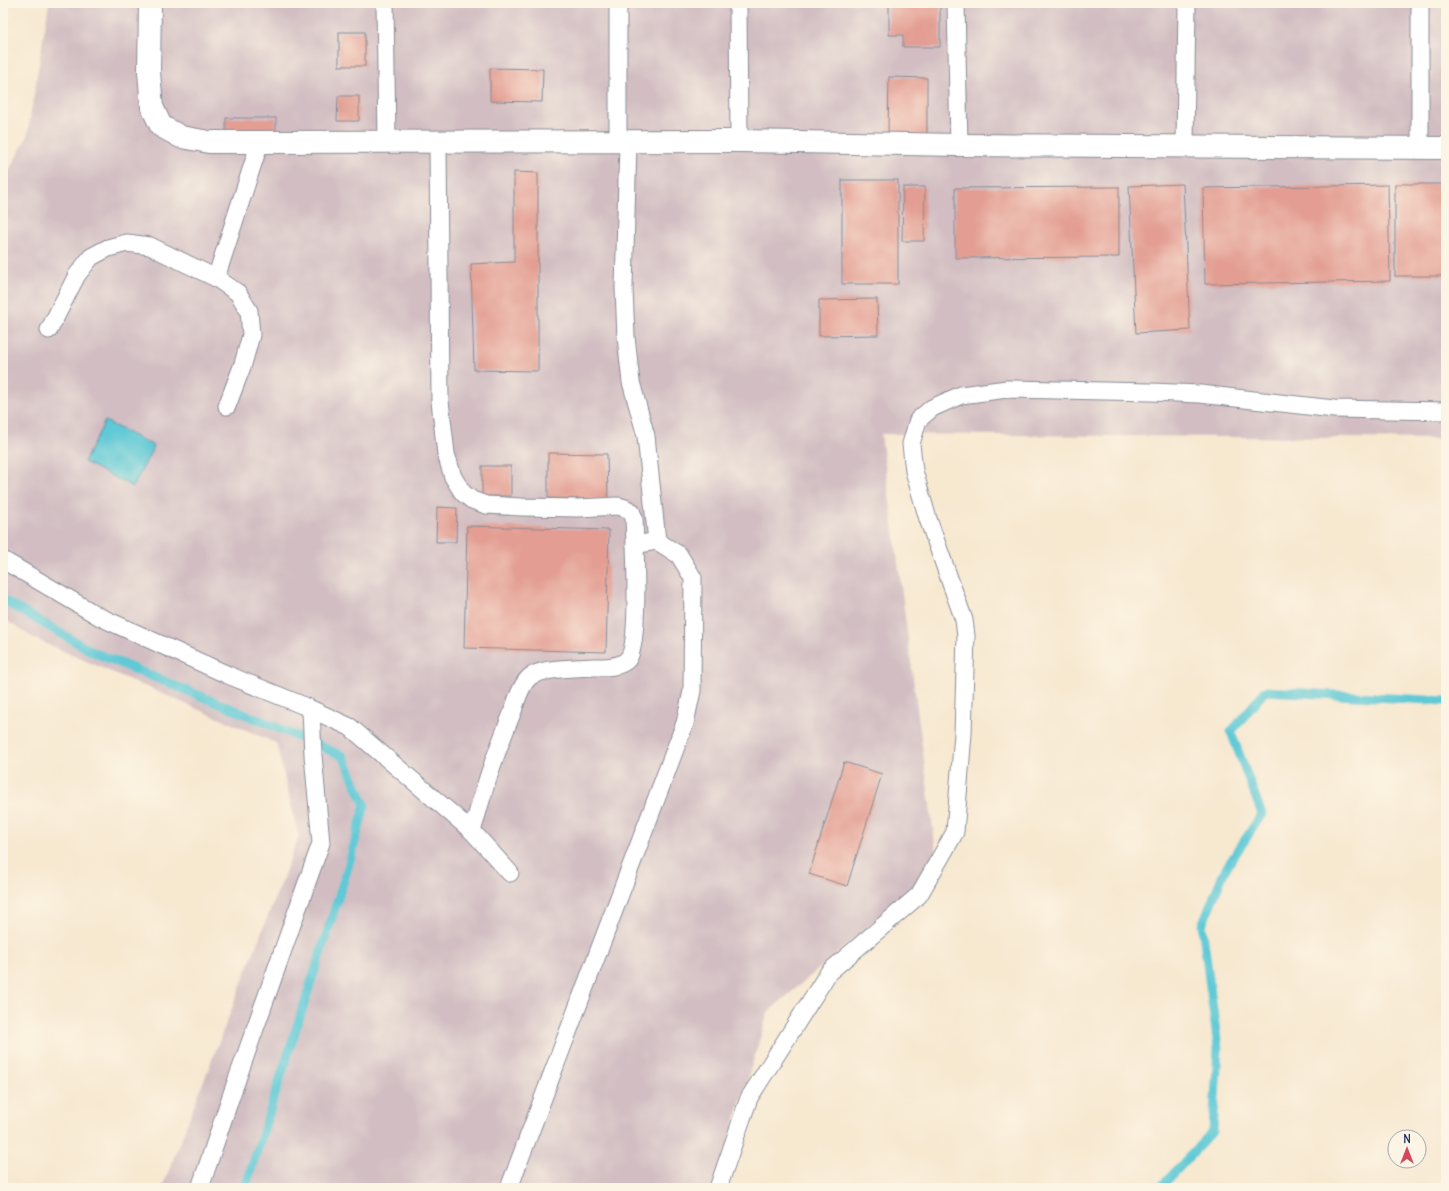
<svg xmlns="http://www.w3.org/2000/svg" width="1449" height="1191" font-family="Delius,sans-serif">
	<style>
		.industrial { fill: #d2bec2 }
		.water { fill: #5ec9d6; stroke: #3c7c9a }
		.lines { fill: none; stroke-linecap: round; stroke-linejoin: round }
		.stream { stroke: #5ec9d6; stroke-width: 9 }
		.building { fill: #e39d92 }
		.service-casing { stroke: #898c97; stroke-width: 19 }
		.minor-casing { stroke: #898c97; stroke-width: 24 }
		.service { stroke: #fff; stroke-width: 17 }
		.minor { stroke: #fff; stroke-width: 22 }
	</style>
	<rect width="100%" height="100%" fill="#fcf5e5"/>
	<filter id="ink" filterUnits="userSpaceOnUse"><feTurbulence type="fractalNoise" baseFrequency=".025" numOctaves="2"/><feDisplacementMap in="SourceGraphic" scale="8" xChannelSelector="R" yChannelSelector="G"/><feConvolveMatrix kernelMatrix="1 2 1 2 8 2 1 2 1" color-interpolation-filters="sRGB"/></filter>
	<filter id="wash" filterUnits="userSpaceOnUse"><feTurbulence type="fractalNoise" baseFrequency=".012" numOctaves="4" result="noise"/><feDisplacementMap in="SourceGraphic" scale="16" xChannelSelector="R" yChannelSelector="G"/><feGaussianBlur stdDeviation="0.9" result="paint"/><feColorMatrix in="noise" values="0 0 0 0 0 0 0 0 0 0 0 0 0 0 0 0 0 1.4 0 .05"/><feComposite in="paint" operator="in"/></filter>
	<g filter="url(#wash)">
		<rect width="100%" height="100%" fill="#f7e8d0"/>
		<!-- industrial -->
		<polygon class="industrial" points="49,3 1446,3 1446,439 881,434 938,867 768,1012 714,1188 162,1188 299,836 276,743 35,639 3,618 3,182 27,137"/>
		<!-- water -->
		<polygon class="water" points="105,421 154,446 133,487 84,462"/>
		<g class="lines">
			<!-- stream -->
			<g class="stream">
				<polyline points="3,600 93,652 264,722 343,756 365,805 349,864 245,1188"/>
				<polyline points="1160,1188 1213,1131 1218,1048 1202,925 1225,870 1262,814 1231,732 1265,691 1446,701"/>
			</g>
		</g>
		<g id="blocks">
			<!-- building -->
			<g class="building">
				<polygon points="889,3 940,3 940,47 903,47 903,35 889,35"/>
				<rect x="339" y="32" width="26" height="34"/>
				<polygon points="490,68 543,69 542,102 490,101"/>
				<polygon points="889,77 927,78 927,137 888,136"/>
				<polygon points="338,96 359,96 359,121 337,121"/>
				<rect x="226" y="118" width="50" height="18"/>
				<polygon points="514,172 538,173 538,371 474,370 471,264 514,262"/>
				<rect x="842" y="180" width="56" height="104"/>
				<polygon points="1183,184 1190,330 1136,333 1129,186"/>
				<rect x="1395" y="184" width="51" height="92"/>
				<polygon points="1388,185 1390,281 1205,284 1203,188"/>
				<polygon points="903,187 925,187 924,241 902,241"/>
				<polygon points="1119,187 1119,257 955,258 955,188"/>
				<polygon points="877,299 878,335 819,336 819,300"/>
				<polygon points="548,453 607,454 608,500 548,498"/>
				<rect x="482" y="466" width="29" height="30"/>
				<polygon points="437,507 457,508 456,542 436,542"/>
				<polygon points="467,526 609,530 606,652 464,648"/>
				<polygon points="844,762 882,774 847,886 809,874"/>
			</g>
		</g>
	</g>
	<g filter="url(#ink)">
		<use href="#blocks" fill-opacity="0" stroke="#898c97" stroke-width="1"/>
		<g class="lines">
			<defs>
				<g id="service">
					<polyline points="385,3 387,141"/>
					<polyline points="618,3 618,142"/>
					<polyline points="738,3 739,141"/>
					<polyline points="956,3 959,145"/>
					<path d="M438,141L440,401L446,454L453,477L463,493L472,500L486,505L522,507L578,508L618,506L625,508L631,511L634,518C635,542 640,644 628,659C620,668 604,667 593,667C578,668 543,668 531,676C522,682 516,701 513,711C502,738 491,766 483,794C479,806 476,819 472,831L510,873"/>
					<polyline points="628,142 624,288 626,337 631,382 646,436 657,541"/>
					<polyline points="1185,146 1187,3"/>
					<polyline points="1420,147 1420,3"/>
					<polyline points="216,278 238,293 249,311 251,335 243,364 227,406"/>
					<polyline points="49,330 77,275 91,257 108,248 127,243 150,246 216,278 260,142"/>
					<polyline points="3,560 100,617 228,675 302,705 350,727 472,831"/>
					<polyline points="200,1188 230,1099 321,843 313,755 311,710"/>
					<polyline points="509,1188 685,723 692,691 693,578 679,555 657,541 635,545"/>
					<polyline points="718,1188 749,1098 829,972 919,895 955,832 963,734 966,636 964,620 928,519 914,471 911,444 918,420 932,408 961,395 1007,389 1151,392 1200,394 1334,409 1446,411"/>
				</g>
				<polyline id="minor" points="150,3 149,72 152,107 161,126 181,137 209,142 739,141 959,145 1446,148"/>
			</defs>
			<!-- service casing -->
			<use href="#service" class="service-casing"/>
			<!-- minor casing -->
			<use href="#minor" class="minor-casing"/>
			<!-- service -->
			<use href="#service" class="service"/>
			<!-- minor -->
			<use href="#minor" class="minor"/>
		</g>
	</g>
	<!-- margin -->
	<rect width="1449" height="1191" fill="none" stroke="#fcf5e5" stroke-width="16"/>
	<!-- north arrow -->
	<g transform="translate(1407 1149)"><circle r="19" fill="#fcf5e5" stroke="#a2a6af"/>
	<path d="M0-3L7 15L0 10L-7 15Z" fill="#d1495b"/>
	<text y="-6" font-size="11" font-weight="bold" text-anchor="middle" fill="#1b2f5e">N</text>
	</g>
</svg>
